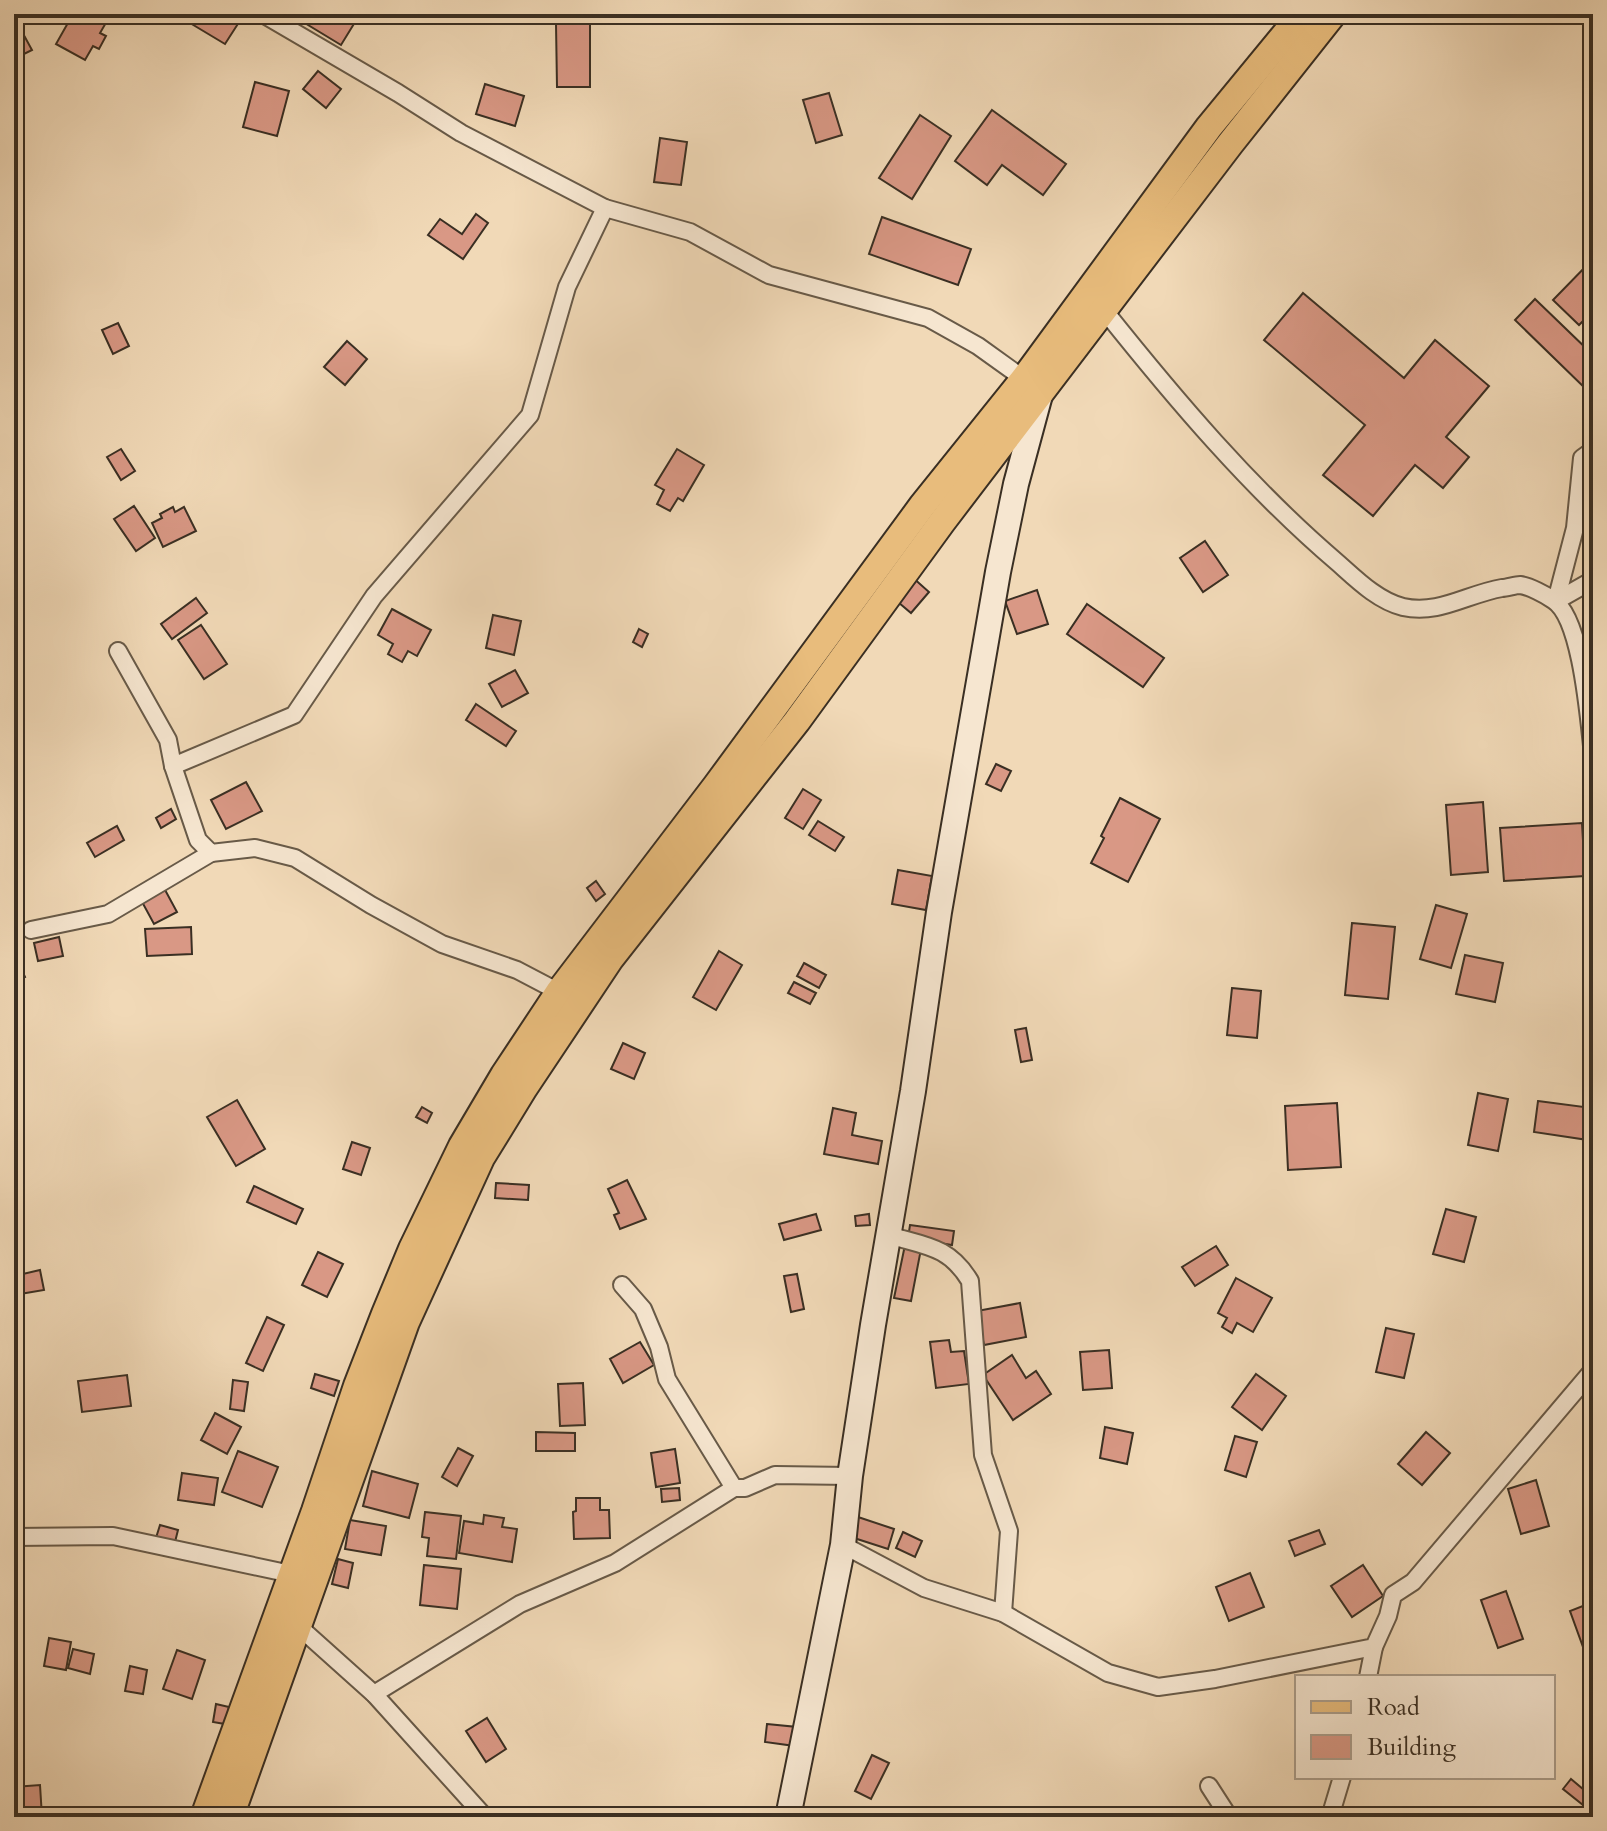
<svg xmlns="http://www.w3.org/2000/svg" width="1607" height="1831" font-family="Cardo,serif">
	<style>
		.building { fill: #d99885; stroke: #3a2f23; stroke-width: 2 }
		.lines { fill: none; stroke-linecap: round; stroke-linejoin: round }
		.street-casing { stroke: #685a48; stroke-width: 20 }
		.secondary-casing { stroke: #3a2f23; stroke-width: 28 }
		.primary-casing { stroke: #3a2f23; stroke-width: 30 }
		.street { stroke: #f6e6d0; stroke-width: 16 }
		.secondary { stroke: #f6e6d0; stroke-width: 24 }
		.primary { stroke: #e8bc7c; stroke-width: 26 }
	</style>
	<rect width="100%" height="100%" fill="#f1d9b7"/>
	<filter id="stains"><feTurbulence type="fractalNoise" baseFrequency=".0025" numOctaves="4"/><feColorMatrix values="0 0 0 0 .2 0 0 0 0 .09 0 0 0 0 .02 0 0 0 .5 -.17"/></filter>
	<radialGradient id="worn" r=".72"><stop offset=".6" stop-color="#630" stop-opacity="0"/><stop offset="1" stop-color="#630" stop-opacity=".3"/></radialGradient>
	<!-- building -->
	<g class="building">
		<polygon points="73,14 111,14 100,33 106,36 99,49 93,46 85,60 56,44"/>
		<polygon points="196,14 239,14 243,16 225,44 190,23"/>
		<polygon points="290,14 360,14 341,45"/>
		<polygon points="14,17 32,50 14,59"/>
		<polygon points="556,24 590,24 590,87 557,87"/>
		<polygon points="318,71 341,89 326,108 303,89"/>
		<polygon points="255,82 289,91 277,136 243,127"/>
		<polygon points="485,84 524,96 515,126 476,114"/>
		<polygon points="829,93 842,135 816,143 803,100"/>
		<polygon points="992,110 1066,164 1043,195 1002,165 987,185 955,161"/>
		<polygon points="920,115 951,136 912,199 879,178"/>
		<polygon points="660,138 687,142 681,185 654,182"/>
		<polygon points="476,214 488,223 463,259 428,235 440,219 462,234"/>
		<polygon points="882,217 971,249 958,285 869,254"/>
		<polygon points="1593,259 1593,311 1579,325 1553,300"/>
		<polygon points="1303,293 1404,378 1435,340 1489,386 1446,437 1469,457 1443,488 1415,465 1373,516 1323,475 1365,425 1264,340"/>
		<polygon points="1535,299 1591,353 1593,351 1591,394 1515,320"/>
		<polygon points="118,323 129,346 113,354 102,330"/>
		<polygon points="347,341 367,359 345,385 324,367"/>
		<polygon points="121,449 135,471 121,480 107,457"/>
		<polygon points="677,449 704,465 683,501 678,498 670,511 657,504 664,490 655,485"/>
		<polygon points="134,506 155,538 136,551 114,519"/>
		<polygon points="173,507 175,512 184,507 196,531 163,547 152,523 162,518 160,514"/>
		<polygon points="1205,541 1228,575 1203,592 1180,558"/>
		<polygon points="911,576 929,592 911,613 892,597"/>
		<polygon points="1037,590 1048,624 1017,634 1005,601"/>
		<polygon points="196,598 207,613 172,639 161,624"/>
		<polygon points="1087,604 1164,658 1143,687 1067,634"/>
		<polygon points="392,609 431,630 417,656 408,651 402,662 388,654 393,644 378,635"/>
		<polygon points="493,615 521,621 514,655 486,648"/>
		<polygon points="201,625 227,664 204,679 178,640"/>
		<polygon points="639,629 648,634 642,647 633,642"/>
		<polygon points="515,670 528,693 502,707 489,684"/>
		<polygon points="476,704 516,731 506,746 466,720"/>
		<polygon points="996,764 1011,771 1001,791 986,784"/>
		<polygon points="246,782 262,811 226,829 211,800"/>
		<polygon points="803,789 821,800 803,829 785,818"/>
		<polygon points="1120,798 1160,819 1128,882 1091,863 1104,838 1101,836"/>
		<polygon points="1483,802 1488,872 1451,875 1446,805"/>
		<polygon points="171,809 176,819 161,828 156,818"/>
		<polygon points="818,821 844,837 835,851 809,835"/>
		<polygon points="1582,823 1585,876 1504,881 1500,828"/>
		<polygon points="117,826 124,840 95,857 87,843"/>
		<polygon points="898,870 932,876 926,910 892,904"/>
		<polygon points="596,881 605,894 596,901 587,888"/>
		<polygon points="164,888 177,912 154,924 141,900"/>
		<polygon points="1436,905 1467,914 1451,968 1420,959"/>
		<polygon points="1352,923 1395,927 1388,999 1345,995"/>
		<polygon points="191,927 192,954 147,956 145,929"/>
		<polygon points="59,937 63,956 38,961 34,943"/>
		<polygon points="719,951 742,965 716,1010 693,997"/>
		<polygon points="14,953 25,977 14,982"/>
		<polygon points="1465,955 1503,963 1495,1002 1456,994"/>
		<polygon points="804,963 826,975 819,988 797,976"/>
		<polygon points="794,982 816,993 810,1004 788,993"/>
		<polygon points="1232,988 1261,991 1257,1038 1227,1035"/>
		<polygon points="1026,1028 1032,1060 1021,1062 1015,1030"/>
		<polygon points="623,1043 645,1053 634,1079 611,1069"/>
		<polygon points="1478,1093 1508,1099 1498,1151 1468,1145"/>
		<polygon points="237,1100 265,1149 236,1166 207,1117"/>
		<polygon points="1538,1101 1592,1108 1588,1140 1534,1132"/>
		<polygon points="1337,1103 1341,1167 1288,1170 1285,1106"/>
		<polygon points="422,1107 432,1113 427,1123 416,1117"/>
		<polygon points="833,1108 856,1113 852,1135 882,1141 878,1164 824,1154"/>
		<polygon points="352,1142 370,1148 361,1175 343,1169"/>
		<polygon points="627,1180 646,1219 620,1229 614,1215 619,1213 608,1189"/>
		<polygon points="496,1183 529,1185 528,1200 495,1198"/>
		<polygon points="254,1186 303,1209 296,1224 247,1202"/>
		<polygon points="1446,1209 1476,1217 1464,1262 1433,1254"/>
		<polygon points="816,1214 821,1230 784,1240 779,1224"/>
		<polygon points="869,1214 870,1225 856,1226 855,1216"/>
		<polygon points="910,1225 954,1231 952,1245 908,1238"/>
		<polygon points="905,1245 921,1249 911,1301 894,1298"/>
		<polygon points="1216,1246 1228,1265 1195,1286 1182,1267"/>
		<polygon points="318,1252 343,1264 327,1297 302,1285"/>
		<polygon points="40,1270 44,1290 14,1295 14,1276"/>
		<polygon points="797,1274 804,1309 791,1312 784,1276"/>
		<polygon points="1236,1278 1272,1298 1253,1332 1237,1323 1232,1333 1222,1327 1227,1318 1218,1313"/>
		<polygon points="1020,1303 1026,1337 984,1345 977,1311"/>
		<polygon points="267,1317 284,1325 263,1371 246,1363"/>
		<polygon points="1386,1328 1414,1334 1404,1378 1376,1372"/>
		<polygon points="949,1340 951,1352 964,1351 969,1384 936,1388 930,1342"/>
		<polygon points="640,1342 654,1365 623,1383 610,1359"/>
		<polygon points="1109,1350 1112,1388 1083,1390 1080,1352"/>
		<polygon points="1012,1355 1026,1378 1036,1371 1051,1394 1013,1420 983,1375"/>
		<polygon points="315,1374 339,1381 334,1396 311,1388"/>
		<polygon points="1256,1374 1286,1396 1262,1430 1232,1407"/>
		<polygon points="127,1375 131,1406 82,1412 78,1381"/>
		<polygon points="233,1380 248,1382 244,1411 230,1409"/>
		<polygon points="583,1383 585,1425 560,1426 558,1384"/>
		<polygon points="215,1413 241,1427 227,1454 201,1440"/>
		<polygon points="1105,1427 1133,1433 1127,1464 1100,1458"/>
		<polygon points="536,1432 575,1433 575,1451 536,1451"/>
		<polygon points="1426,1432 1450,1453 1422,1485 1398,1464"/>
		<polygon points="1235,1436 1257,1442 1246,1477 1225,1470"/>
		<polygon points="458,1448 473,1456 457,1486 442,1477"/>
		<polygon points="675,1449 680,1483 656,1487 651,1453"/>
		<polygon points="238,1451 278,1467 262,1507 222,1492"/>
		<polygon points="372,1471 418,1484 409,1518 363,1506"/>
		<polygon points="182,1473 218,1478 214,1505 178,1500"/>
		<polygon points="1536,1480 1549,1526 1521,1534 1508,1489"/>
		<polygon points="679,1488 680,1500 662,1502 661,1489"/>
		<polygon points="576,1498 600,1498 600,1510 609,1510 610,1538 574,1539 573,1512 576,1511"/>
		<polygon points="425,1512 461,1516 456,1559 427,1556 429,1538 422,1537"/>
		<polygon points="484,1515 504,1518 502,1527 517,1529 512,1562 459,1553 464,1521 483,1524"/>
		<polygon points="858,1517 894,1529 888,1549 851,1537"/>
		<polygon points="350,1520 386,1526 381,1555 345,1549"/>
		<polygon points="160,1525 178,1530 174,1546 155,1541"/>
		<polygon points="1319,1530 1325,1544 1295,1556 1289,1541"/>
		<polygon points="903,1532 922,1541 915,1557 896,1548"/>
		<polygon points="338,1559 353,1563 348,1588 332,1584"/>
		<polygon points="14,1560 21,1562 15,1593 14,1592"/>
		<polygon points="424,1565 461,1569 457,1609 420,1605"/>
		<polygon points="1363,1565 1383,1596 1352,1617 1331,1586"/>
		<polygon points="1250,1573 1264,1607 1229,1621 1216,1587"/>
		<polygon points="1506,1591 1523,1639 1498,1648 1481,1600"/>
		<polygon points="1593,1602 1593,1656 1587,1658 1570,1611"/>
		<polygon points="49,1638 71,1642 66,1670 44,1666"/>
		<polygon points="73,1649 94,1654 90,1674 68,1668"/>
		<polygon points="177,1650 205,1660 192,1699 163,1689"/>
		<polygon points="130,1666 147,1670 143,1694 125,1691"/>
		<polygon points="216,1704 229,1707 225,1724 213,1722"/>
		<polygon points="487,1718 506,1749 486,1762 466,1731"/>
		<polygon points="767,1724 797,1727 795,1746 765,1742"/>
		<polygon points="872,1755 889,1763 871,1799 855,1791"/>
		<polygon points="1571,1779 1590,1795 1583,1805 1563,1789"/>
		<polygon points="40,1785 42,1817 14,1817 14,1787"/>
	</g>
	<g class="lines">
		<defs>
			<g id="street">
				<polyline points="263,14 398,93 461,133 605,208 690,232 769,275 928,318 978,346 1024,379"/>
				<path d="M1104,310C1175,399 1251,489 1338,563C1356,579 1378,601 1403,607C1439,615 1467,594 1502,588C1507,588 1515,585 1520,585C1529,586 1546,595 1553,600C1582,618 1589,721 1593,755"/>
				<polyline points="1556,601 1575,528 1582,458 1593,450"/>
				<polyline points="1556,601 1593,580"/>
				<polyline points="118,651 168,740 173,766 198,840 211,853 255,848 295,858 371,905 442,944 517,970 559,992"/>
				<polyline points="173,766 294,715 374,596 530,415 567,287 605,208"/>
				<polyline points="31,930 108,914 211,853"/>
				<path d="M888,1235C925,1246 949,1246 970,1281L983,1455L1009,1531L1003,1613"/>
				<polyline points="622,1285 643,1309 659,1347 667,1379 734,1488"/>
				<polyline points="14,1537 113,1536 291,1574"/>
				<polyline points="843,1545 924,1588 1003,1613 1108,1673 1158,1687 1215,1679 1374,1647 1388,1616 1393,1595 1413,1582 1593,1370"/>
				<polyline points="297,1625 374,1694 485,1817"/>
				<polyline points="1368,1677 1374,1647"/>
				<polyline points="374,1694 520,1604 615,1563 734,1488 745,1488 775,1475 850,1476"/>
				<polyline points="1209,1786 1229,1817"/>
				<polyline points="1330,1817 1342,1777"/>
			</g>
			<polyline id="secondary" points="788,1817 843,1545 850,1476 873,1325 913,1091 939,912 998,572 1016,484 1040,395"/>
			<g id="primary">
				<polyline points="204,1817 315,1511 357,1386 385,1314 412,1249 462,1146 504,1075 559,992 716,786 922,506 1024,379 1209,127 1302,14"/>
				<polyline points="230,1817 406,1322 481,1158 524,1088 610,959 797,721 942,522 1230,144 1333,14"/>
			</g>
		</defs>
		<!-- street casing -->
		<use href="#street" class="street-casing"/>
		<!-- secondary casing -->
		<use href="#secondary" class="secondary-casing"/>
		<!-- primary casing -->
		<use href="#primary" class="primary-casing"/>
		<!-- street -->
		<use href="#street" class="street"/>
		<!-- secondary -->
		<use href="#secondary" class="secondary"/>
		<!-- primary -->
		<use href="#primary" class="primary"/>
	</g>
	<!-- margin -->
	<rect width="1607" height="1831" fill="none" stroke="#f1d9b7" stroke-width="48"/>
	<rect x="16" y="16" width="1575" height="1799" fill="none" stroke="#3a2f23" stroke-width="4"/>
	<rect x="24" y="24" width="1559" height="1783" fill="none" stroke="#3a2f23" stroke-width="2"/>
	<!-- legend -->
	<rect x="1295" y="1675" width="260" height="104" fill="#f6e6d0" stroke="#ab9d8b" stroke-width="2"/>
	<rect x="1311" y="1701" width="40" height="12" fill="#e8bc7c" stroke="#ab9d8b" stroke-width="2"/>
	<text x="1367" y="1715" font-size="24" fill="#3a2f23">Road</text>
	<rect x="1311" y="1735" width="40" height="24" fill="#d99885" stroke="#ab9d8b" stroke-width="2"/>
	<text x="1367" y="1755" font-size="24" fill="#3a2f23">Building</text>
	<rect width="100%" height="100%" filter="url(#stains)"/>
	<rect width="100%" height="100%" fill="url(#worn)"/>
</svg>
